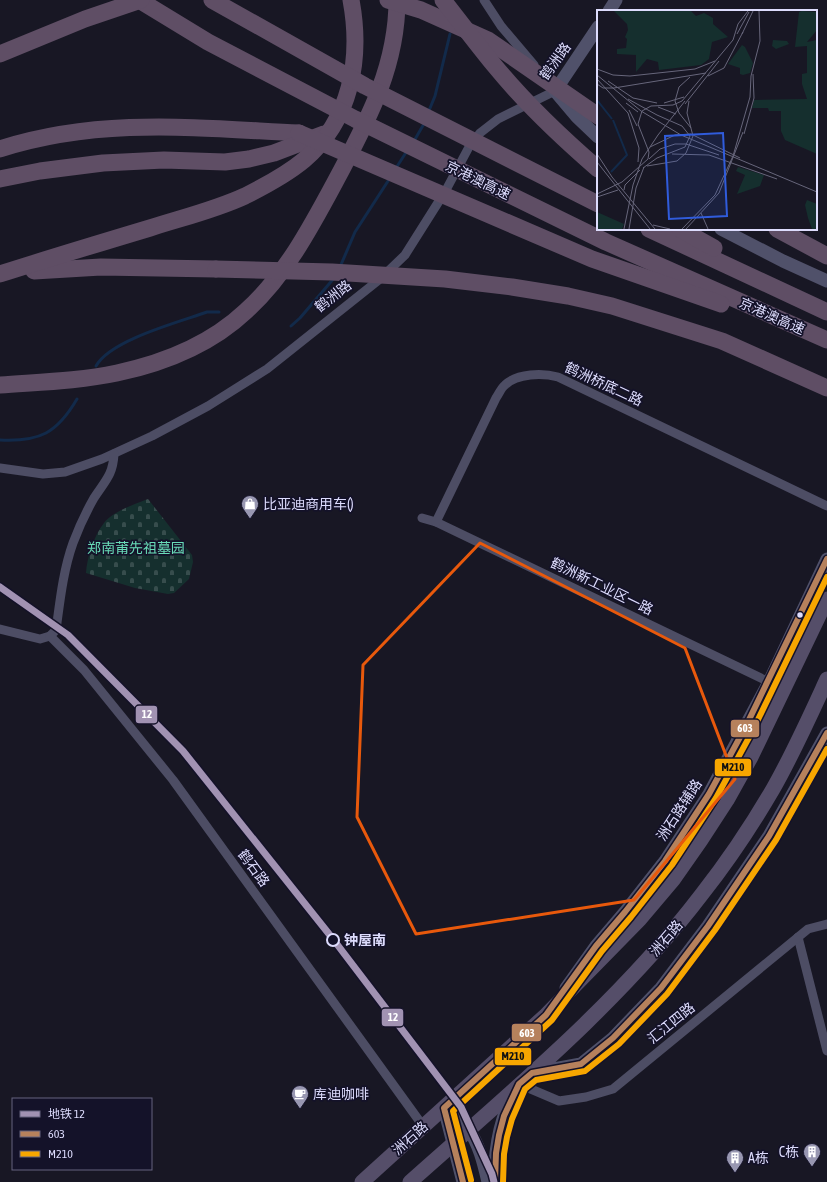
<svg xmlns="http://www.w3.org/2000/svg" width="827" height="1182" font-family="'Asap Condensed','Noto Sans SC',sans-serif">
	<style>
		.cemetery { fill: url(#cemetery-stones) }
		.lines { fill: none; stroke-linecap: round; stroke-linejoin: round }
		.stream { stroke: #122a4a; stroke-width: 3 }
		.street { stroke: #4d4d64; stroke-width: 9 }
		.secondary { stroke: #50516a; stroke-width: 13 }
		.primary { stroke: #554e69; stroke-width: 15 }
		.highway { stroke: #5f4e65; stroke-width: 17 }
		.highway-bridge { stroke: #5f4e65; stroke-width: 17 }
		.bus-1-casing { stroke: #141229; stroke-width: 9 }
		.bus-2-casing { stroke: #141229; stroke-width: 9 }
		.bus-1 { stroke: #b6815c; stroke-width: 6 }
		.bus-2 { stroke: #f7a600; stroke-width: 6 }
		.metro-1-casing { stroke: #141229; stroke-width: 10 }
		.metro-1 { stroke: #a192b2; stroke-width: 7 }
		.marked { fill: none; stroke: #e8590c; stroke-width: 3; stroke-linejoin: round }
		.bus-dot { fill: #dddcfd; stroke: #141229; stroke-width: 1.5 }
		.stop-dot { fill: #141229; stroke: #dddcfd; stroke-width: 2 }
		.labels { text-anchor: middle; stroke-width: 3.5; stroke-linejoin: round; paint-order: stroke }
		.street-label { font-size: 14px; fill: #dddcfd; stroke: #141229 }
		.poi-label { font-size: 14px; fill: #dddcfd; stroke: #141229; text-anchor: start }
		.park-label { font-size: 14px; fill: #69dcb8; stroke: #141229 }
		.stop-label { font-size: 14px; font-weight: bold; fill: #dddcfd; stroke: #141229; text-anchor: start }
		.inset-river { fill: none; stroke: #122a4a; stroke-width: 2 }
		.inset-road { fill: none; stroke: #67667b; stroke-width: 1 }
		.view { fill: #305cdc; fill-opacity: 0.15; stroke: #305cdc; stroke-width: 2 }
		.inset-edge { fill: none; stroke: #dddcfd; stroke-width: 2 }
		.line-badge { stroke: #141229; stroke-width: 1.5 }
		.badge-label { font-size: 11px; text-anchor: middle; font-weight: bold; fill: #fff }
		.pale-badge-label { font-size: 11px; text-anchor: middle; font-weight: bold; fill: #111 }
	</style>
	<defs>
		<pattern id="cemetery-stones" width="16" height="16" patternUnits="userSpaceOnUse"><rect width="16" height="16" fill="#152f2e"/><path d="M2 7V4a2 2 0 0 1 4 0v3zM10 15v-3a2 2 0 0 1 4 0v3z" fill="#374d4d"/></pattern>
	</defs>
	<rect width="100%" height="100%" fill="#181724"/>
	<!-- cemetery -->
	<path class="cemetery" d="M148,499L192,555L193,562L189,579L174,593L168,594L135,588L86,573C87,558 94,535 104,523C112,512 135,504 148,499Z"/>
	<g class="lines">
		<!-- stream -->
		<g class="stream">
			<polyline points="428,113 435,96 450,34"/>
			<polyline points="414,141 425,122"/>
			<polyline points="396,168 407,151"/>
			<polyline points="340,267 355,232 390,178"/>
			<polyline points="291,326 300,318 335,277"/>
			<path d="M96,366C110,340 179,322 207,312H219"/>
			<path d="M0,440C40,442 57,433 77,399"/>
		</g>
		<!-- street -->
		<g class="street">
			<polyline points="484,0 501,26 534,65"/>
			<polyline points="0,468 43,474 65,472 102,459 152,436 208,406 267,369 380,279 405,255 446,190 469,147 480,133 498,119 555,91 552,88"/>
			<polyline points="422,518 436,522 769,682"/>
			<path d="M436,522L496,398C499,394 501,388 505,385C517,373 543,373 558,377L827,506"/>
			<path d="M0,629L40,639L50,636L56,630C60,601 63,571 73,543C79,527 86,512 94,498C105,481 113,475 114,454"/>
			<polyline points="50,636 84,670 173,780 423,1126"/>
			<polyline points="798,937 827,1051"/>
			<polyline points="519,1084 559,1101 586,1097 613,1089 808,929 827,924"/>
		</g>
		<!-- secondary -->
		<g class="secondary">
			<polyline points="609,11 616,0"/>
			<polyline points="598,27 555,91 577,117 598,137"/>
			<polyline points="721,229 783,261 827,281"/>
			<polyline points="566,988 596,946 625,912 665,861 709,794 769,682 827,559"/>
			<polyline points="532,1073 581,1064 613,1038 661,988 708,926 769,836 827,733"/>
			<path d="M444,1108C452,1114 461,1120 468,1129C479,1143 484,1165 488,1182"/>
			<polyline points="444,1108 463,1182"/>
			<path d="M495,1182C494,1150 500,1117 516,1089"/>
		</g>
		<!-- primary -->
		<g class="primary">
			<polyline points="362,1182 546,1015 640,919 673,880 701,840 727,800 751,757 827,599"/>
			<path d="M410,1182C512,1091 619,1003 702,894C728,861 752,825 773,789C793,754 810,716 827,679"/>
		</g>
		<!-- highway -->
		<g class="highway">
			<path d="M0,149C100,117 196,128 299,133"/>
			<polyline points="0,179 40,171 103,163 164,160 225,162 249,159 274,153 324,134"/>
			<polyline points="649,229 827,312"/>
			<polyline points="680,229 714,248"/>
			<polyline points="777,229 827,256"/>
			<polyline points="34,271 101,267 216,269"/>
			<path d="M0,274C50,258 100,243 150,228C181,218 215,210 245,196C265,186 286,175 304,160C351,120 362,59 351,0"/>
			<path d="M0,385C39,382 79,381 117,373C164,363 210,345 246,311C288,273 314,221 341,171C370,116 397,64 397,0"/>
		</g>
		<!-- highway-bridge -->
		<g class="highway-bridge">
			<polyline points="139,0 208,42 355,119 606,242 827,340"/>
			<polyline points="212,0 365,86 598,204"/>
			<polyline points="388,0 421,10 488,40 598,116"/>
			<path d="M443,0C460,22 477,44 494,65C525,103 561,137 598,169"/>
			<polyline points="0,54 85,19 141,0"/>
			<polyline points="299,133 592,259 721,304"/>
			<polyline points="216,269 332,272 445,279 512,287 568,296 612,306 722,341 827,388"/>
		</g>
		<defs>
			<g id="bus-1">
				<polyline points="463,1182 444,1108 546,1015 596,946 625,912 665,861 709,794 745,728 827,559"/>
				<polyline points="495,1182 496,1153 499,1135 504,1116 519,1084 532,1073 581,1064 613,1038 661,988 708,926 769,836 827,733"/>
			</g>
			<g id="bus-2">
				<polyline points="471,1180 453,1111 552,1020 602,951 631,917 672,865 716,798 752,732 827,577"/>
				<polyline points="503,1182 504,1154 507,1137 512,1119 525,1089 536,1080 585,1071 619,1044 667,994 715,930 776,840 827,749"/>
			</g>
		</defs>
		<!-- bus-1 casing -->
		<use href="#bus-1" class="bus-1-casing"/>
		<!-- bus-2 casing -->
		<use href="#bus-2" class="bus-2-casing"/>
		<!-- bus-1 -->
		<use href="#bus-1" class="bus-1"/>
		<!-- bus-2 -->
		<use href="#bus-2" class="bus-2"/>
		<defs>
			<polyline id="metro-1" points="0,587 68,635 183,751 333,939 461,1107 492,1174 494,1182"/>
		</defs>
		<!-- metro-1 casing -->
		<use href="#metro-1" class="metro-1-casing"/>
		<!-- metro-1 -->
		<use href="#metro-1" class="metro-1"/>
	</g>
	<!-- marked area -->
	<path class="marked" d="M480,543L685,648L735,779L634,900L416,934L357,817L363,665Z"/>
	<!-- icons -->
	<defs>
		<symbol id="shop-pin" viewBox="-11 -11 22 30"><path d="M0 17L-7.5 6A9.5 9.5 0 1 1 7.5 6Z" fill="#9897b1" stroke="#141229"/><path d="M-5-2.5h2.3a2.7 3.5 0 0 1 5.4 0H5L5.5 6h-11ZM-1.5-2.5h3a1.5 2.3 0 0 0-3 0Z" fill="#fff"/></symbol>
		<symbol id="cafe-pin" viewBox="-11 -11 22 30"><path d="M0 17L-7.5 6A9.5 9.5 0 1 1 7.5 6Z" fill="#9897b1" stroke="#141229"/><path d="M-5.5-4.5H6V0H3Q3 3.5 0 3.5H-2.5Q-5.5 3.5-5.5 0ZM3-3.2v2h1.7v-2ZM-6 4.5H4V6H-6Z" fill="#fff"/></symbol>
		<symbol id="building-pin" viewBox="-11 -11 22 30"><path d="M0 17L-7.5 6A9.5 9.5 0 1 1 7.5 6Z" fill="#9897b1" stroke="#141229"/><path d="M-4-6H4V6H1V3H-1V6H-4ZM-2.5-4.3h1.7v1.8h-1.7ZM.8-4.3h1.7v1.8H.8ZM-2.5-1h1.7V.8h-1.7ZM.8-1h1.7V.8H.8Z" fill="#fff"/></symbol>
	</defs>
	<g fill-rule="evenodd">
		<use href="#shop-pin" x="240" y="494" width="20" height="27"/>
		<use href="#cafe-pin" x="290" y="1084" width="20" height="27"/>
		<use href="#building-pin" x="802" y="1142" width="20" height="27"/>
		<use href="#building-pin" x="725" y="1148" width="20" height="27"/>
	</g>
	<!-- markers -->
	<circle class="bus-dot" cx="800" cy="615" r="3.5"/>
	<circle class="stop-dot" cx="333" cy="940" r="6"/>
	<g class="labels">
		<!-- street labels -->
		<g class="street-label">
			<text transform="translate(555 61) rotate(-54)" y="5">鹤洲路</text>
			<text transform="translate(478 180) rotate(26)" y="5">京港澳高速</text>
			<text transform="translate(333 296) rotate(-38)" y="5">鹤洲路</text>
			<text transform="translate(772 316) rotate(24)" y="5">京港澳高速</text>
			<text transform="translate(604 384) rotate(25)" y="5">鹤洲桥底二路</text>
			<text transform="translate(602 586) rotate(26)" y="5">鹤洲新工业区一路</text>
			<text transform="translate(679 810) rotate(-57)" y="5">洲石路辅路</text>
			<text transform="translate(254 868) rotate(54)" y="5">鹤石路</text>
			<text transform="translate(666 938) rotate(-49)" y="5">洲石路</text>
			<text transform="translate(671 1023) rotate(-39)" y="5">汇江四路</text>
			<text transform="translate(410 1138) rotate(-42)" y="5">洲石路</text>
		</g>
		<!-- poi labels -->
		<g class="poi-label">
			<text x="263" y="509">比亚迪商用车()</text>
			<text x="313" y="1099">库迪咖啡</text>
			<text x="799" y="1157" text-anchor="end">C栋</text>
			<text x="748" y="1163">A栋</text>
		</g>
		<!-- park labels -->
		<g class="park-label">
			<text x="136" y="553">郑南莆先祖墓园</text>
		</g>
		<!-- stop labels -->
		<g class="stop-label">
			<text x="344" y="945">钟屋南</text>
		</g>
	</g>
	<!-- overview -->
	<g transform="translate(597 10)">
		<rect width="220" height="220" fill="#181724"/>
		<path d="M205,1L220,2V20L210,32L220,30V144L188,130L184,121V101H172L171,98H155L157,90L210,89L205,74V64L210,63V36L198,37L202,2ZM176,30L190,31L192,34L179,39L175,36ZM145,35L148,37L156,53L153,63L146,65L143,64V58L131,54Z" fill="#152f2e"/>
		<path d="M17,1H94L99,6L107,3L116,8V14L131,27L115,32L112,49L104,55L62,60L61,52L50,49L39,62V45L20,44V39L29,38L30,29L28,27L31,20L30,14ZM141,157L167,165L163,176L140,184L148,165L139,161ZM210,190L220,194V219H215L211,208L208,195ZM0,202L27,214L25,219H0Z" fill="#152f2e"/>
		<path class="inset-river" d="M0,90L15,109M14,162L30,145L16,110"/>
		<path class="inset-road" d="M140,24L152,2M145,24L156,1M0,59L16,65L33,66L98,59L118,51M0,65L44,101L84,125L220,182M111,66L127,58L146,22M93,67L82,77L78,91L82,103L94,118M0,69L31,103L42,138L41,152M11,71L36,88L60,93M0,74L6,78H17L109,63M31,89L60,105L85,116L93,126L88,137L60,148L46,158M29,93L41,102M67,93L87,87M88,94L122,51M61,97L79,104M32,100L40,116M147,124L157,88L156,64M53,137L78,125L94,124L143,148M0,144L15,167L58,219M75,144L112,145L180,169M52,149L63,139L78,134H89L122,145M0,152L53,219M50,156L80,151L89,143L96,126L90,103L92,91M27,180L28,175L43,160M0,184L25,172L51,149L52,142L41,114L45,101L54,96L76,95L85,91L136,30L141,14L151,1M0,187L21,180M104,203L111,219M56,215L73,219M27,219L36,175L45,149L61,125L88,91M32,219L39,178L47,157M85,219L118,185L136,146L153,87L154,66L163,31L162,1M89,219L122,183L146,122"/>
		<path class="view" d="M126,123L130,206L72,209L68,126Z"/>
		<rect width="220" height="220" class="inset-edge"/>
	</g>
	<g class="line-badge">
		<rect x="135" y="705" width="23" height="19" rx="4" fill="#a192b2"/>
		<rect x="730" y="719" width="30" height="19" rx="4" fill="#b6815c"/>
		<rect x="714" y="758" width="38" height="19" rx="4" fill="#f7a600"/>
		<rect x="381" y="1008" width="23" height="19" rx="4" fill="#a192b2"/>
		<rect x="511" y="1023" width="31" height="19" rx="4" fill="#b6815c"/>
		<rect x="494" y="1047" width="38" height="19" rx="4" fill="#f7a600"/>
	</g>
	<g class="badge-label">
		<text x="147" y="718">12</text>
		<text x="745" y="732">603</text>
		<text x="393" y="1021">12</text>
		<text x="527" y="1037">603</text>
	</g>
	<g class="pale-badge-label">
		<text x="733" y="771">M210</text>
		<text x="513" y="1060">M210</text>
	</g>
	<!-- legend -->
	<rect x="12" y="1098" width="140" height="72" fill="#141229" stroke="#64637e"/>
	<rect x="20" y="1111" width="20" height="6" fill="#a192b2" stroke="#64637e"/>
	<text x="48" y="1118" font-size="12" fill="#dddcfd">地铁 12</text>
	<rect x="20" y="1131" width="20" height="6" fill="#b6815c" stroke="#64637e"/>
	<text x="48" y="1138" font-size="12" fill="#dddcfd">603</text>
	<rect x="20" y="1151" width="20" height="6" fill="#f7a600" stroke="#64637e"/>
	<text x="48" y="1158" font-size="12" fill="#dddcfd">M210</text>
</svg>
